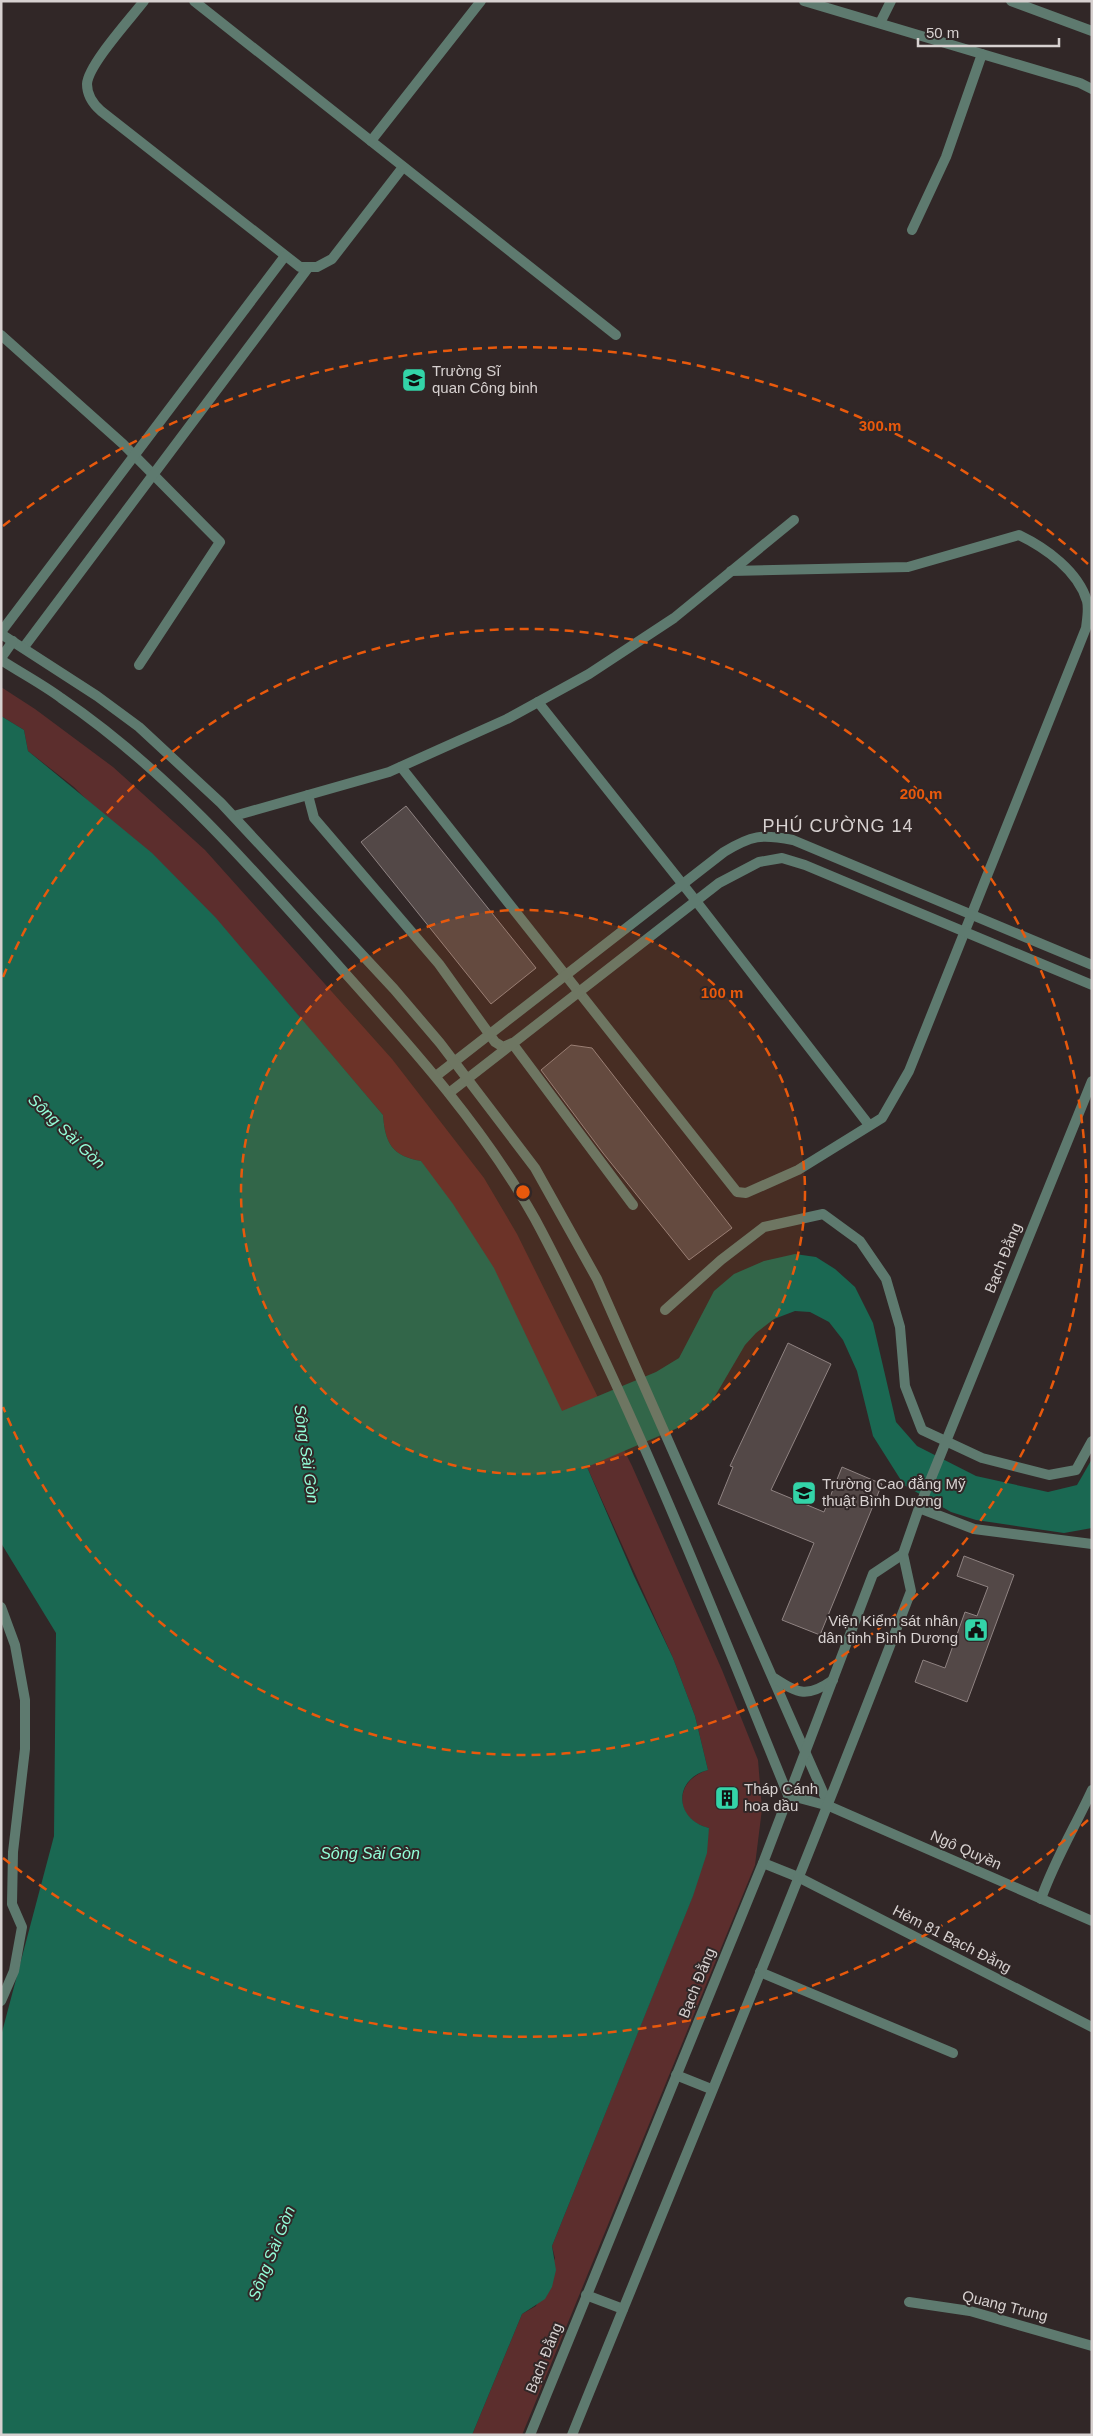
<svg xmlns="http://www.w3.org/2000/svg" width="1093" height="2436" font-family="Helvetica,sans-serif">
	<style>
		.green { fill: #5c2e2d }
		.water { fill: #1a6852 }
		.building { fill: #534847; stroke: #8f8382 }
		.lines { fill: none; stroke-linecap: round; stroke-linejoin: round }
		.service { stroke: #5e7a6f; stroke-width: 10 }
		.minor { stroke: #5e7a6f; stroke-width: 10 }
		.tertiary { stroke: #5e7a6f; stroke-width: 10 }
		.ring { fill: none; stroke: #e8590c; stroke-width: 2.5; stroke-dasharray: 9 6 }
		.labels { text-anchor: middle; stroke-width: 4; stroke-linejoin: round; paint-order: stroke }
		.poi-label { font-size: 15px; fill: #d7d1d0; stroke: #312727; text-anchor: start }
		.street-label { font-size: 15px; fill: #d7d1d0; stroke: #312727 }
		.water-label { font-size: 16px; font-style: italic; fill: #93fdd8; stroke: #312727 }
		.quarter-label { font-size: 18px; letter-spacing: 1px; fill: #d7d1d0; stroke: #312727 }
		.centre { fill: #e8590c; stroke: #312727; stroke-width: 2.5 }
		.ring-label { font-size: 15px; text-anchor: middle; font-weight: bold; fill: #e8590c; stroke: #312727; stroke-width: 4; stroke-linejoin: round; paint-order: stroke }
	</style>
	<rect width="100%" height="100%" fill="#312727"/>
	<!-- green -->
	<path class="green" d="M1,687L35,709L113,767L205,850L392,1059L484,1178L517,1234L632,1466L722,1670L758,1760L762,1809L755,1865L522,2435H472L522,2314L536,2306L555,2258L552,2246L693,1895L709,1828C673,1819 674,1780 708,1770L695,1716L673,1658L587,1467L421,1161C392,1156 385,1143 383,1115L284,999L74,787L28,751L24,730L1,716Z"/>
	<!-- water -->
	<path class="water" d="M1,716L24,730L28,751L152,853L216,918L383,1115C385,1143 392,1156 421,1161L453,1204L494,1268L562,1411L656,1372L679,1358L714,1291L734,1274L764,1261L795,1254L816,1257L835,1269L855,1287L873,1323L896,1422L917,1446L976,1476L1048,1492L1077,1485L1092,1459V1528L1064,1533L976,1520L951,1512L904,1485L873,1436L857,1371L843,1340L829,1322L810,1312L795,1311L774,1319L756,1333L745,1345L711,1403L680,1427L587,1467L634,1576L673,1658L695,1716L708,1770C673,1779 674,1819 709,1828L707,1853L693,1896L552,2246L556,2270L552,2287L545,2299L522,2314L472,2435H1V2036L54,1836L56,1633L1,1543Z"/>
	<!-- building -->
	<g class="building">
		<polygon points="406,806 536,968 491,1004 361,842"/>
		<polygon points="571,1045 592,1048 732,1228 689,1260 603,1153 541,1070"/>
		<polygon points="788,1343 831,1364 771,1490 824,1512 842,1467 882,1484 820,1635 782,1620 814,1543 718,1504 733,1467 730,1466"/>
		<polygon points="964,1556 1014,1575 967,1702 915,1682 923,1660 945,1668 965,1612 977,1616 988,1587 957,1576"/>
		<circle cx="727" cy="1798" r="11"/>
	</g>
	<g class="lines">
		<!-- service -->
		<g class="service">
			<path d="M144,1C131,18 88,65 87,84C87,95 93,104 101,111L300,267H317L332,259L403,167"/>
			<polyline points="194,1 616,335"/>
			<polyline points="804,1 982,54"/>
			<polyline points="1011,1 1092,31"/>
			<polyline points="880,23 891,1"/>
			<polyline points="371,141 481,1"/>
			<polyline points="1,335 123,444 220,542 139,665"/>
			<polyline points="1,632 285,256"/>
			<polyline points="24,647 308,268"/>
			<polyline points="798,1877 1092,2027"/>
		</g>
		<!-- minor -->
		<g class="minor">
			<polyline points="912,230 946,157 982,54 1080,83 1092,89"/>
			<polyline points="538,702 696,901 869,1125"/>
			<path d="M401,767L737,1192L746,1193L798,1170L882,1118L909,1071L1086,628C1087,620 1089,609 1087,601C1078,571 1046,548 1019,535L908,567L731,571"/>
			<polyline points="308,795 314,818 439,964 495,1042 503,1047 512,1043 633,1205"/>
			<polyline points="234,816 389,772 507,719 589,674 674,618 794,520"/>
			<path d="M436,1076L724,852C752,835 761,834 793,840L1092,965"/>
			<polyline points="449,1093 719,883 759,862 782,858 805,865 1092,985"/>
			<polyline points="665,1310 721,1260 764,1227 823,1214 860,1241 886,1279 900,1327 905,1386 922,1430 982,1458 1049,1475 1076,1470 1092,1441"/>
			<polyline points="919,1508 974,1529 1092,1544"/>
			<polyline points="1,1607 15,1645 25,1700 25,1749 13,1852 12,1904 22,1927 14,1971 1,2001"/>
			<polyline points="829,1806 1092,1921"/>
			<path d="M1041,1899C1054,1861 1075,1827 1092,1790"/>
			<polyline points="760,1972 953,2053"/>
			<polyline points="909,2302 970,2311 1092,2346"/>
		</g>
		<!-- tertiary -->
		<g class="tertiary">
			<polyline points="1,634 97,696 139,727 221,803 394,989 440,1043 535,1168 597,1279 829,1806"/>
			<polyline points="1,658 13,641"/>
			<path d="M1,660C21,673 42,684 61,698C170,772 258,875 345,973C414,1050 484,1128 535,1219C563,1271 588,1324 613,1378C676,1515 731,1655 788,1795"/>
			<path d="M774,1678C799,1694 807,1698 833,1680"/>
			<polyline points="788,1795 829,1806"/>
			<polyline points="763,1863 798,1877"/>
			<polyline points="676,2075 711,2089"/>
			<polyline points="586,2295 623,2309"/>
			<polyline points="530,2435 763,1863 873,1574 903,1554"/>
			<path d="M572,2435C686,2153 803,1874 911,1591L903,1554L919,1508L1092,1081"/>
		</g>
	</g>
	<!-- distance rings -->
	<circle cx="523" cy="1192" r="282" fill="#e8590c" fill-opacity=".12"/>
	<g class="ring">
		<circle cx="523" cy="1192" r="282"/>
		<path d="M3 977A563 563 0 1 1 3 1407"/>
		<path d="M1088 1820A845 845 0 0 1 3 1858M3 526A845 845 0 0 1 1088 564"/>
	</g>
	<!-- icons -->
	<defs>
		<symbol id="university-square" viewBox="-11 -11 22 22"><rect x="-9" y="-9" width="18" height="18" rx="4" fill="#33d4a8" stroke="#312727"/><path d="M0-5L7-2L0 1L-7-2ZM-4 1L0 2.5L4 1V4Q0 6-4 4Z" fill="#111"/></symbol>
		<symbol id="civic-square" viewBox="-11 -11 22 22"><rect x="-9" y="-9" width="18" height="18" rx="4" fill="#33d4a8" stroke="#312727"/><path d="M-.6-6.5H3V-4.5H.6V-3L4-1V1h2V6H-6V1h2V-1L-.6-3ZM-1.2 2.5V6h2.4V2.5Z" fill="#111"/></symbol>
		<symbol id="building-square" viewBox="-11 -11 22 22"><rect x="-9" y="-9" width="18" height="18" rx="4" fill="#33d4a8" stroke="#312727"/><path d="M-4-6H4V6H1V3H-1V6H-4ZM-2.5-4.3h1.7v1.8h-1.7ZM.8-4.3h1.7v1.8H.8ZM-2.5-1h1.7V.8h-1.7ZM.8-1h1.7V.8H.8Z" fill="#111"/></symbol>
	</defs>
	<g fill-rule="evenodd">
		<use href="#university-square" x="400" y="366" width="28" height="28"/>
		<use href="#university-square" x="790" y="1479" width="28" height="28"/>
		<use href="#civic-square" x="962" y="1616" width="28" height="28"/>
		<use href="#building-square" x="713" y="1784" width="28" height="28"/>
	</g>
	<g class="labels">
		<!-- poi labels -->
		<g class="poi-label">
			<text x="432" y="376">Trường Sĩ<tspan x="432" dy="17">quan Công binh</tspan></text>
			<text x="822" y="1489">Trường Cao đẳng Mỹ<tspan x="822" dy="17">thuật Bình Dương</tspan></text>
			<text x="958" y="1626" text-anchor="end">Viện Kiểm sát nhân<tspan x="958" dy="17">dân tỉnh Bình Dương</tspan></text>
			<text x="744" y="1794">Tháp Cánh<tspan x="744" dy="17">hoa dầu</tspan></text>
		</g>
		<!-- street labels -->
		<g class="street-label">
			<text transform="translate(1003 1258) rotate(-68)" y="5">Bạch Đằng</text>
			<text transform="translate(966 1850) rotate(24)" y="5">Ngô Quyền</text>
			<text transform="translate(952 1939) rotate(27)" y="5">Hẻm 81 Bạch Đằng</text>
			<text transform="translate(697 1983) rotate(-68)" y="5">Bạch Đằng</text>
			<text transform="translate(1005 2306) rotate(14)" y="5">Quang Trung</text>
			<text transform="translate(544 2358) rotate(-68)" y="5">Bạch Đằng</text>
		</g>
		<!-- water labels -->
		<g class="water-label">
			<text transform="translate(67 1131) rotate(44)" y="6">Sông Sài Gòn</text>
			<text transform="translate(307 1454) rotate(82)" y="6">Sông Sài Gòn</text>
			<text x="370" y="1859">Sông Sài Gòn</text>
			<text transform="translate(271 2253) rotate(-68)" y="6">Sông Sài Gòn</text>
		</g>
		<!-- quarter labels -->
		<g class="quarter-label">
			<text x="838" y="832">PHÚ CƯỜNG 14</text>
		</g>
	</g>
	<circle cx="523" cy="1192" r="8" class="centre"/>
	<g class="ring-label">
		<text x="880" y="431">300 m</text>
		<text x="921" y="799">200 m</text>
		<text x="722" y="998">100 m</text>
	</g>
	<!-- border -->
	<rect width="1093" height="2436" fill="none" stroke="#d7d1d0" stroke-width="5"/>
	<!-- scale -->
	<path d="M918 38v8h141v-8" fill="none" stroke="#d7d1d0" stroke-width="2.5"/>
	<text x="926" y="38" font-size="15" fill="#d7d1d0" stroke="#312727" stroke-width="4" paint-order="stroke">50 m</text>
</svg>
